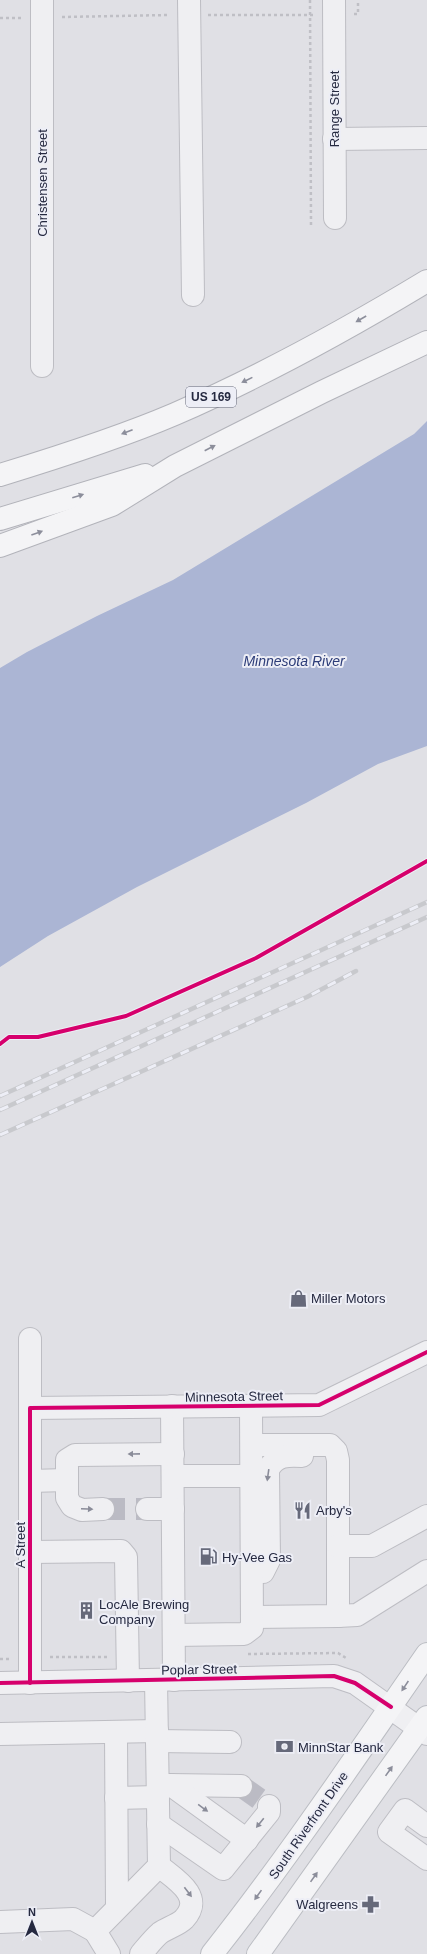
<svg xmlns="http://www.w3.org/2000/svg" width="427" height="1954" font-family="Helvetica,sans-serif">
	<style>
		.water { fill: #abb5d4 }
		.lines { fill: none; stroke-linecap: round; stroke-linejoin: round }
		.minor-tunnel { stroke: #bbbbc4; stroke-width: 22; stroke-dasharray: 22 11; stroke-linecap: butt }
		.minor-casing { stroke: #bdbdc3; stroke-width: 24 }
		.major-casing { stroke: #bbbdc3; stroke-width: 24 }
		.highway-casing { stroke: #b2b3ba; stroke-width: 24 }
		.path { stroke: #bfbfc5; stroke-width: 2.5; stroke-dasharray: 3 3; stroke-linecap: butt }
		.minor { stroke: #efeff2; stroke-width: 22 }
		.major { stroke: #f4f4f6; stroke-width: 22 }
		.highway { stroke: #f4f4f6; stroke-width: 22 }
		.rail-casing { stroke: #c8c9cd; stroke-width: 4.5 }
		.rail { stroke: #edeef6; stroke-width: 3; stroke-dasharray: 9; stroke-linecap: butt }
		.cycleway-casing { stroke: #edeef6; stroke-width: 6 }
		.cycleway { stroke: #d6006c; stroke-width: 4 }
		.oneway { fill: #8c8e9b }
		.oneway2 { fill: #8a8c99 }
		.labels { text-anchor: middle; stroke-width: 4; stroke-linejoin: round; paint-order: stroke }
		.shield { fill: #edeef6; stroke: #616477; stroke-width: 1 }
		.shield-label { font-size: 12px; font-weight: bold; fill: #252940 }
		.street-label { font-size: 13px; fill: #252940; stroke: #edeef6 }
		.poi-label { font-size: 13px; fill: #252940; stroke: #edeef6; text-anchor: start }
		.water-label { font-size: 14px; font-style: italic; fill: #2c3c78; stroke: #edeef6 }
	</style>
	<rect width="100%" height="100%" fill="#e0e0e5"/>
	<!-- water -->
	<polygon class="water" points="427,421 427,746 378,764 306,803 137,887 48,936 0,967 0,668 27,652 97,616 173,580 414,434"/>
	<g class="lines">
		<!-- minor-tunnel -->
		<g class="minor-tunnel">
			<polyline points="103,1509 147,1509"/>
			<polyline points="241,1786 269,1806"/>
		</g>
		<defs>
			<g id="minor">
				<polyline points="42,0 42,366"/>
				<polyline points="189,0 193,295"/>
				<polyline points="334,0 335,218"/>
				<polyline points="334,139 427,138"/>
				<polyline points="172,1406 174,1680"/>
				<polyline points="30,1408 319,1405 427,1352"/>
				<polyline points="252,1445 330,1445 336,1451 338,1460 338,1616 252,1617"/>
				<polyline points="173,1476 252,1476"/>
				<polyline points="30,1481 67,1480"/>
				<polyline points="103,1509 82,1510 72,1506 67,1498 67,1460 75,1455 173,1454"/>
				<polyline points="147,1509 173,1509"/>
				<polyline points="338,1546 372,1546 427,1516"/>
				<polyline points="30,1552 121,1551 126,1557 128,1681"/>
				<path d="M252,1572H263L269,1560L268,1470C275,1455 288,1455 302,1456"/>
				<polyline points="338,1616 357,1615 427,1571"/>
				<polyline points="174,1635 244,1634 252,1628 251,1406"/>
				<polyline points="0,1683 334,1676 355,1683 427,1734"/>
				<polyline points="30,1683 30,1339"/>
				<polyline points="116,1732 117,1907"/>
				<polyline points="0,1734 157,1731"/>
				<polyline points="157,1741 230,1742"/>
				<polyline points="169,1785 241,1786"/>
				<polyline points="171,1785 247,1840"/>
				<polyline points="116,1798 158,1797"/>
				<polyline points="158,1824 223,1869 269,1812 269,1806"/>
				<polyline points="427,1826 405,1810 389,1832 427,1859"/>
				<polyline points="0,1922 73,1919 95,1931"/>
				<polyline points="109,1954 95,1931 159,1866 156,1680"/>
				<path d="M141,1954C147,1947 153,1939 160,1933C167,1928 178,1925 184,1919C205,1896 175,1879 159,1866"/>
			</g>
			<g id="major">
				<path d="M212,1954C288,1858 357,1755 427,1654"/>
				<polyline points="258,1954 427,1717"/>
			</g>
			<g id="highway">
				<path d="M0,475C59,457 119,438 175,414C262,376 346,330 427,281"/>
				<polyline points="0,519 145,475"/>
				<polyline points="0,546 112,505 175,466 322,392 427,342"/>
			</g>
		</defs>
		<!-- minor casing -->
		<use href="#minor" class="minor-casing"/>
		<!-- major casing -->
		<use href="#major" class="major-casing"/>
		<!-- highway casing -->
		<use href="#highway" class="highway-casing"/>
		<!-- path -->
		<g class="path">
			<polyline points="310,0 311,226"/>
			<polyline points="354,14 358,14 358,0"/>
			<polyline points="208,15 315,15"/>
			<polyline points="62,17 169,15"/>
			<polyline points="0,18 21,18"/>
			<polyline points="248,1654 338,1653 346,1658"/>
			<polyline points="50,1657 107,1657"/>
			<polyline points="0,1659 9,1659"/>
		</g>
		<!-- minor -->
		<use href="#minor" class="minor"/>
		<!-- major -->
		<use href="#major" class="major"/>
		<!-- highway -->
		<use href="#highway" class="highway"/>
		<defs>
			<g id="rail">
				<polyline points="0,1096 427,902"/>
				<polyline points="0,1110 427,917"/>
				<polyline points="0,1135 307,997 356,971"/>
			</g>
		</defs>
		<!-- rail casing -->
		<use href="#rail" class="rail-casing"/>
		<!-- rail -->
		<use href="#rail" class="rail"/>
		<defs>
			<g id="cycleway">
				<polyline points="0,1044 9,1037 38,1037 126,1016 256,958 427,861"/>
				<polyline points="0,1683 334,1676 355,1683 391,1707"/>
				<polyline points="30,1683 30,1408 319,1405 427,1352"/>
			</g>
		</defs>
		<!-- cycleway casing -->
		<use href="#cycleway" class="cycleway-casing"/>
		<!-- cycleway -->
		<use href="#cycleway" class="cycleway"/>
	</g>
	<!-- one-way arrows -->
	<defs><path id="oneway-solid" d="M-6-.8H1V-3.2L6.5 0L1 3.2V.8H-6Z"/></defs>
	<g class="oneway">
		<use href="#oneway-solid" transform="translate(361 319) rotate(150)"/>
		<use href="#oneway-solid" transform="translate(247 380) rotate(154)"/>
		<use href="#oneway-solid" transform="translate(127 432) rotate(159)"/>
		<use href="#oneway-solid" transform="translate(210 448) rotate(-27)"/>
		<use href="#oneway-solid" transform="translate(78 496) rotate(-17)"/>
		<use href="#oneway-solid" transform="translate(37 533) rotate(-20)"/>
		<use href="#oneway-solid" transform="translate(405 1686) rotate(124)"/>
		<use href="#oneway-solid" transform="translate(389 1771) rotate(-55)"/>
		<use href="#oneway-solid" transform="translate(314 1877) rotate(-55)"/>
		<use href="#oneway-solid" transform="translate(258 1895) rotate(125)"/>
	</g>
	<g class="oneway2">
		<use href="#oneway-solid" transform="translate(134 1454) rotate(179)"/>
		<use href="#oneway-solid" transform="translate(268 1475) rotate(98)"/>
		<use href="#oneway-solid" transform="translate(87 1509) rotate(3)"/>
		<use href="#oneway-solid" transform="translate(203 1808) rotate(36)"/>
		<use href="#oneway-solid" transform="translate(260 1823) rotate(129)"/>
		<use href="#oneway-solid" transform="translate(188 1892) rotate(53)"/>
	</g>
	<!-- icons -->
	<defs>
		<symbol id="shop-bare" viewBox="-9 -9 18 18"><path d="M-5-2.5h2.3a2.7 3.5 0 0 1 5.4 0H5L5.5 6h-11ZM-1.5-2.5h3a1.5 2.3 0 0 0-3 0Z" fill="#66697a" stroke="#edeef6" stroke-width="2.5" paint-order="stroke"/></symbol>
		<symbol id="restaurant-bare" viewBox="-9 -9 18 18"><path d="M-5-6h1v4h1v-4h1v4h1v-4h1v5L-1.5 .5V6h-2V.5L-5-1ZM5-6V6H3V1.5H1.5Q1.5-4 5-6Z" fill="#66697a" stroke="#edeef6" stroke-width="2.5" paint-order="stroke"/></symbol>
		<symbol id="fuel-bare" viewBox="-9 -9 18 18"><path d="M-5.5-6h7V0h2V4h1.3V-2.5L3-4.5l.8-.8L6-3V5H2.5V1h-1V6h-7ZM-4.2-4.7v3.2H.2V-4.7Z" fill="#66697a" stroke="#edeef6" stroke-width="2.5" paint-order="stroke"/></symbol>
		<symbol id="building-bare" viewBox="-9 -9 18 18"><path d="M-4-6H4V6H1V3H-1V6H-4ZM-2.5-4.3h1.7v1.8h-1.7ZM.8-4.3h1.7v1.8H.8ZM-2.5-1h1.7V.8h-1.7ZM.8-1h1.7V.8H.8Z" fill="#66697a" stroke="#edeef6" stroke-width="2.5" paint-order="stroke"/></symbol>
		<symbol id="bank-bare" viewBox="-9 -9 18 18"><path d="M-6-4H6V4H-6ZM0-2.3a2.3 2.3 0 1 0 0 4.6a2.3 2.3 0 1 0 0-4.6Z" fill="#66697a" stroke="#edeef6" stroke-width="2.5" paint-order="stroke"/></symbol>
		<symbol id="pharmacy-bare" viewBox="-9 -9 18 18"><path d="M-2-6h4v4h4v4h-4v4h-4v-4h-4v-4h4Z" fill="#66697a" stroke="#edeef6" stroke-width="2.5" paint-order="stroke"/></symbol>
	</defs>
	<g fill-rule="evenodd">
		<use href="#shop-bare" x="286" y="1286" width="25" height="25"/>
		<use href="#restaurant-bare" x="290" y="1498" width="25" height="25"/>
		<use href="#fuel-bare" x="196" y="1544" width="25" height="25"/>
		<use href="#building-bare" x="74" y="1598" width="25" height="25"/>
		<use href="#bank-bare" x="272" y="1734" width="25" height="25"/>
		<use href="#pharmacy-bare" x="358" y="1892" width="25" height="25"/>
	</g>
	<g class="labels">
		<!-- shield labels -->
		<rect class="shield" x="186" y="387" width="50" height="20" rx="3"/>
		<g class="shield-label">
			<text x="211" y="401">US 169</text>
		</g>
		<!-- street labels -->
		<g class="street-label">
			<text transform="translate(334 109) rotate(-90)" y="5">Range Street</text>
			<text transform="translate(42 183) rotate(-90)" y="5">Christensen Street</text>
			<text transform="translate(234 1396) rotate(-1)" y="5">Minnesota Street</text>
			<text transform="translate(20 1545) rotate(-90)" y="5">A Street</text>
			<text transform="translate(199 1669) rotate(-1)" y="5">Poplar Street</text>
			<text transform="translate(308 1825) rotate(-55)" y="5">South Riverfront Drive</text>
		</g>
		<!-- poi labels -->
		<g class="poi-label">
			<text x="311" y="1303">Miller Motors</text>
			<text x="316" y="1515">Arby's</text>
			<text x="222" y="1562">Hy-Vee Gas</text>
			<text x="99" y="1609">LocAle Brewing<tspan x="99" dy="15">Company</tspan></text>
			<text x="298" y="1752">MinnStar Bank</text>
			<text x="358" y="1909" text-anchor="end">Walgreens</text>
		</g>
		<!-- water labels -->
		<g class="water-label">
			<text x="294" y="666">Minnesota River</text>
		</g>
	</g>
	<!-- north arrow -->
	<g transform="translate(32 1922)" stroke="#edeef6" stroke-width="3" paint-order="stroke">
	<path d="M0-3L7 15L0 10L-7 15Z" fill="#252940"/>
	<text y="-6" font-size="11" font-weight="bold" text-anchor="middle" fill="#252940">N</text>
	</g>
</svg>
